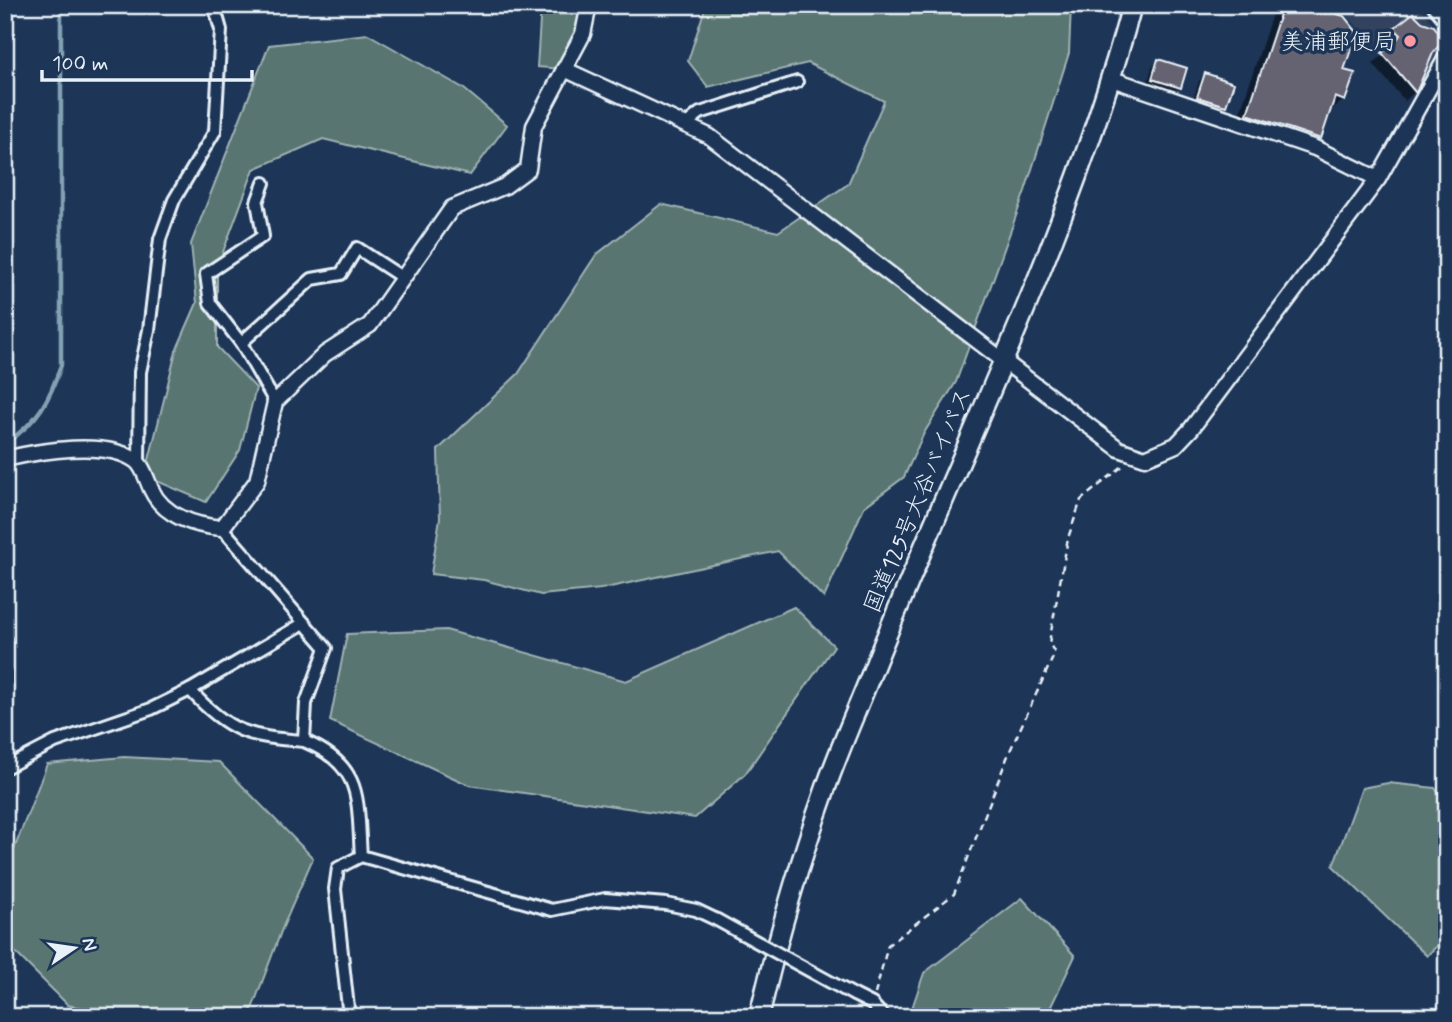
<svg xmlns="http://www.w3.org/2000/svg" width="1452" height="1022" font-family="Mynerve,'Klee One',sans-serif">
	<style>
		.built { fill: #33425f }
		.green { fill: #597471; stroke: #a0b2b4; stroke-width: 2 }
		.shadow { fill: #0007 }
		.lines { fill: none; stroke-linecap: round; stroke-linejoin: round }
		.stream { stroke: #83a1b2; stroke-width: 4.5 }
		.building { fill: #656271; stroke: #e8f1f8; stroke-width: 2 }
		.minor-casing { stroke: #e8f1f8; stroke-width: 16 }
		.tertiary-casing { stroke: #e8f1f8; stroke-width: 19 }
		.trunk-casing { stroke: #e8f1f8; stroke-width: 23 }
		.path { stroke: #e8f1f8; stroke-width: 2.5; stroke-dasharray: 7 5; stroke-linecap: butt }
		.minor { stroke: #1d3557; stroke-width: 10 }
		.tertiary { stroke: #1d3557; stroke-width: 14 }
		.trunk { stroke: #1d3557; stroke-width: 18 }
		.minor-bridge-casing { stroke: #e8f1f8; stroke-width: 16; stroke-linecap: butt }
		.minor-bridge { stroke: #1d3557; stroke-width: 10 }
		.poi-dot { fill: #ff9aa2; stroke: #1d3557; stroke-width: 2.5 }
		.labels { text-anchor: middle; stroke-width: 7; stroke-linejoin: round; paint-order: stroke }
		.poi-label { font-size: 23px; fill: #e8f1f8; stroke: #1d3557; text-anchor: end }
		.street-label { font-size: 23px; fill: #e8f1f8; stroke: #1d3557 }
	</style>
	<rect width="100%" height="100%" fill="#1d3557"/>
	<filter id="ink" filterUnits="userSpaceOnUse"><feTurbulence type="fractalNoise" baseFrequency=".0143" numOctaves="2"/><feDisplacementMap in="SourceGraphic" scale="14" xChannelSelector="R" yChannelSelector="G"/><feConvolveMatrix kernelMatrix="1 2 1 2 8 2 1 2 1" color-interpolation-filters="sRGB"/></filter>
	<g filter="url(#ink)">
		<!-- built -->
		<polygon class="built" points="1361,5 1418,5 1447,41 1417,97 1348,16"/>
		<!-- green -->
		<g class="green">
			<polygon points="541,5 589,5 564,69 537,67"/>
			<polygon points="706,5 1071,5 1069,53 1025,191 956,382 924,433 904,477 864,507 824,598 778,551 601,589 541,595 484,580 431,574 440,518 438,450 518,374 596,255 661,204 778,232 848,184 884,101 808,63 708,87 688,61"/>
			<polygon points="368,34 463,88 507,125 470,175 323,139 254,169 217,268 217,347 256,388 240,450 206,502 145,476 176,351 197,303 191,244 269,45"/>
			<polygon points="794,607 834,646 745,774 695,818 469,785 330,721 347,634 446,630 626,681"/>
			<polygon points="124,757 219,762 313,858 282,929 249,1017 121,1017 68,1005 5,942 5,873 47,764"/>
			<polygon points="1388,783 1435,788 1447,805 1447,935 1427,956 1333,866 1362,788"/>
			<polygon points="1022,898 1075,956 1046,1017 909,1017 924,973"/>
		</g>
		<!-- shadow -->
		<g class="shadow">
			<polygon points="1276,5 1343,5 1336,16 1344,100 1328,112 1319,138 1306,151 1235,128 1272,14 1280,7"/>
			<polygon points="1395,29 1431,52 1414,92 1405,101 1373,64 1392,46 1386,39"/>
			<polygon points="1158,61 1179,87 1173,93 1147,85 1152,67"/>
			<polygon points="1205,75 1225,105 1219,112 1192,103 1199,81"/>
		</g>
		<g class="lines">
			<!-- stream -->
			<path class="stream" d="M7,442C38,422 50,399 61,365V12"/>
		</g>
		<!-- building -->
		<g class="building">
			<polygon points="1283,5 1308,5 1344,16 1357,32 1344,70 1355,73 1345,101 1335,97 1321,139 1247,114"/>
			<polygon points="1324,5 1345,5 1342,12"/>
			<polygon points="1413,13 1422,22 1434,26 1441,36 1441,43 1433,53 1416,93 1382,53 1401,35 1394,28"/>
			<polygon points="1158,59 1187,68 1181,88 1152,79"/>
			<polygon points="1205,73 1234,83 1226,106 1197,97"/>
		</g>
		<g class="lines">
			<defs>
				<g id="minor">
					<polyline points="685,125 700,113 797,82"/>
					<polyline points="241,343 210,303 206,274 263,236 257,202 264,183"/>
					<polyline points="275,402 241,343 312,279 341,274 357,248 403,278"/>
					<polyline points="139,462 140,372 149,330 160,239 174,200 215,131 221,30 214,5"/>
					<path d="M222,528L326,648L306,703L304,741C364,766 357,800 361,856L552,910L605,899L666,904L696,910L717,920"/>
					<polyline points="5,639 5,721"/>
					<path d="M190,690C229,733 249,737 304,741"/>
					<polyline points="5,768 55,742 151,709 190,690 304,623"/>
					<polyline points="854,995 872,1004 884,1017"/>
					<polyline points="349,1017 335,889 338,868 361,856"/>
				</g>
				<g id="tertiary">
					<polyline points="564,69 709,136 1119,449 1145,458 1176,445 1191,429 1378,179 1447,56"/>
					<polyline points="1112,79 1315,148 1378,179"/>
					<path d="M5,459C39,451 107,439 136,461C143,466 147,480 151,489C163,516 195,526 222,528L257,481L275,402L325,354L370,325L452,208L505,186L528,169L534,126L583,34L589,5"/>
				</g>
				<g id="trunk">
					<polyline points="1437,5 1447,17"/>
					<path d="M759,1017C777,941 798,866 824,793C838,752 856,712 872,672C960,450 1069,237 1132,5"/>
				</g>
			</defs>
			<!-- minor casing -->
			<use href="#minor" class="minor-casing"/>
			<!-- tertiary casing -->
			<use href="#tertiary" class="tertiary-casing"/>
			<!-- trunk casing -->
			<use href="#trunk" class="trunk-casing"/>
			<!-- path -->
			<polyline class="path" points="875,994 888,945 954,894 1009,753 1055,653 1049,643 1068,538 1081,500 1124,465"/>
			<!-- minor -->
			<use href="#minor" class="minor"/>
			<!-- tertiary -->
			<use href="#tertiary" class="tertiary"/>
			<!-- trunk -->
			<use href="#trunk" class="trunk"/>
			<defs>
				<polyline id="minor-bridge" points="717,920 854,995"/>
			</defs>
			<!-- minor-bridge casing -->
			<use href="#minor-bridge" class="minor-bridge-casing"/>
			<!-- minor-bridge -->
			<use href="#minor-bridge" class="minor-bridge"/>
		</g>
	</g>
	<!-- markers -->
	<circle class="poi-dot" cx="1410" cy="41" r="7"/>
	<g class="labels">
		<!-- poi labels -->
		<g class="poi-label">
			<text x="1396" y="49">美浦郵便局</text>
		</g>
		<!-- street labels -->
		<g class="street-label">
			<text transform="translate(917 500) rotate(-67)" y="8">国道125号大谷バイパス</text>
		</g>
	</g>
	<!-- margin -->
	<rect width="1452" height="1022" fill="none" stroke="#1d3557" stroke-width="28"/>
	<rect x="14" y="14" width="1424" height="994" fill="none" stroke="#e8f1f8" stroke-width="2.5" filter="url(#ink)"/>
	<!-- north arrow -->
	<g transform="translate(74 948) rotate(77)" stroke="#1d3557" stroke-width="5" paint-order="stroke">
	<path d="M0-5L12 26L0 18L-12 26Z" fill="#e8f1f8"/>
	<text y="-10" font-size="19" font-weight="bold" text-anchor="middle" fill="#e8f1f8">N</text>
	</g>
	<!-- scale -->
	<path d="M42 70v10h210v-10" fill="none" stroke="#e8f1f8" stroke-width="3.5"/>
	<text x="52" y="70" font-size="21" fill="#e8f1f8" stroke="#1d3557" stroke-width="5" paint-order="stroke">100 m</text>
</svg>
